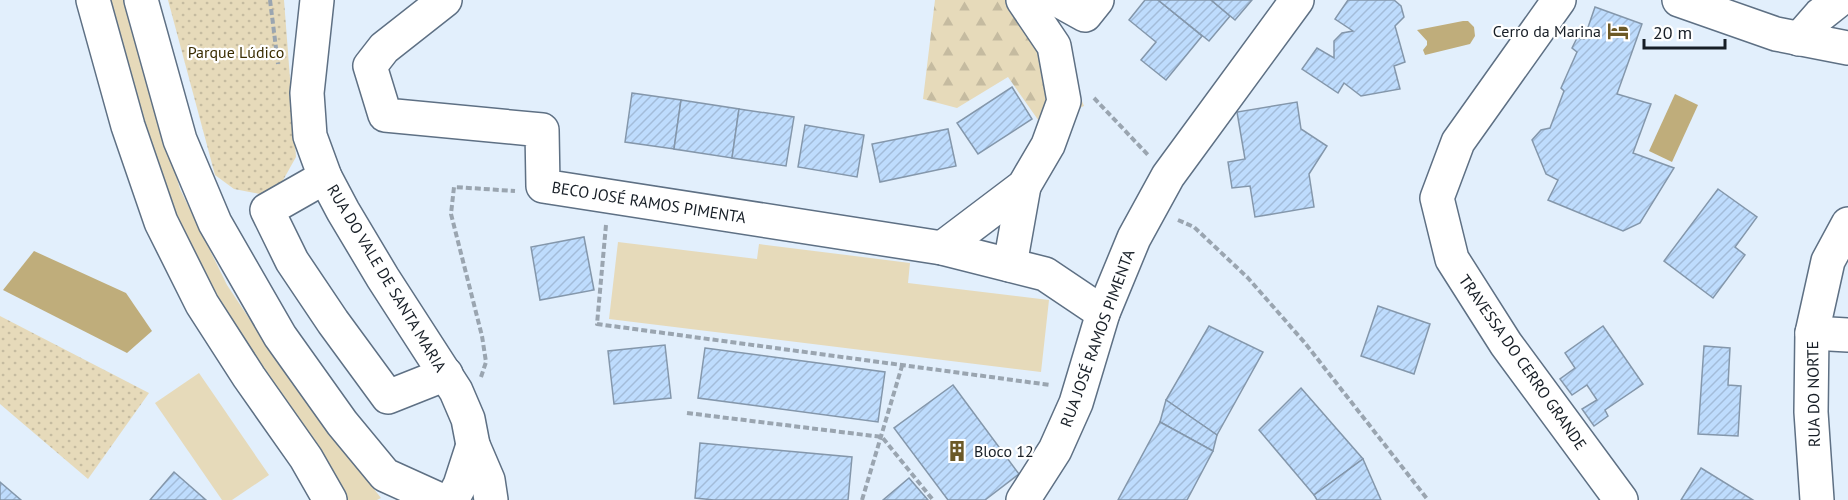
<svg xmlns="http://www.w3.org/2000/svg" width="1848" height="500" font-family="'PT Sans',sans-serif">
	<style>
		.grass { fill: #e6daba }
		.forest { fill: url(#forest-firs) }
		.park { fill: url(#park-dots) }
		.water { fill: #bfad7b }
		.building { fill: url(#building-hatch); stroke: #8497ab; stroke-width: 1.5 }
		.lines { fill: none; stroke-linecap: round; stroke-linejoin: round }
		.minor-casing { stroke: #5e7084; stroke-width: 36 }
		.major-casing { stroke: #5e7084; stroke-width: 36 }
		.path { stroke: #9aa5b0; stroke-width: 4; stroke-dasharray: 6 3; stroke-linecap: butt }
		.minor { stroke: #fff; stroke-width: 33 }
		.major { stroke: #fff; stroke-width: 33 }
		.labels { text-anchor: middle; stroke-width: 4.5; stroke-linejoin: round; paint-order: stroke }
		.poi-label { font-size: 16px; fill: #171e26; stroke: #fff; text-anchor: end }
		.park-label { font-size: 16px; fill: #3a2d02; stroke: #fff }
		.street-label { font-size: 16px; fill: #171e26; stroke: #fff }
	</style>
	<defs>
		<pattern id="forest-firs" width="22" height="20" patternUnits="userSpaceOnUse" patternTransform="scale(1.5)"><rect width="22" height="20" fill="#e6daba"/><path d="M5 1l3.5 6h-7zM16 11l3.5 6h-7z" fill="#c5bba0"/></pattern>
		<pattern id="park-dots" width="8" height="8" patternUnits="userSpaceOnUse" patternTransform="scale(1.5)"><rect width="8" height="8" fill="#e6daba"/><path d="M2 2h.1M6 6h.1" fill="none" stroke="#c5bba0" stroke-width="1.8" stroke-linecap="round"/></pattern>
		<pattern id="building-hatch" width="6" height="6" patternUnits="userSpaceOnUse" patternTransform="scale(1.5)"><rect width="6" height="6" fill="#bedcfd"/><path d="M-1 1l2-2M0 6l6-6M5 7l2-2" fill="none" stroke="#a3bcd9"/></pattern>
	</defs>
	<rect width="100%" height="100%" fill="#e2effc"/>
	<!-- grass -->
	<g class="grass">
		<polygon points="108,0 125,0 180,189 227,285 296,389 381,498 377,500 346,500 215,296 178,226 154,165"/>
		<polygon points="618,242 757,259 759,244 910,263 908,283 1049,300 1041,372 609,319"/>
		<polygon points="199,373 269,475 232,500 222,500 155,403"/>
	</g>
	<!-- forest -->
	<polygon class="forest" points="935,0 1036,0 1052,26 1084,106 1041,124 1008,77 957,108 923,99"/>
	<!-- park -->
	<g class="park">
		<polygon points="168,0 284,0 296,157 282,182 260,194 234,189 215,175"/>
		<polygon points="0,316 149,393 88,479 0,404"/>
	</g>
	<!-- water -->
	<g class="water">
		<polygon points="1463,21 1468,21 1474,27 1475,36 1470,44 1425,55 1423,50 1427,45 1427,41 1417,30"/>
		<polygon points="1675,94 1698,105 1672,162 1649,151"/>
		<polygon points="34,251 126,293 152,331 127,353 3,290"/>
	</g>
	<!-- building -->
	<g class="building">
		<polygon points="1145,0 1158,0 1202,36 1166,80 1141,60 1156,42 1129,20"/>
		<polygon points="1158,0 1211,0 1230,16 1209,41"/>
		<polygon points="1211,0 1252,0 1235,20"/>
		<polygon points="1348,0 1394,0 1401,6 1404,17 1395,26 1405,62 1394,66 1400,89 1361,96 1344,83 1338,93 1302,69 1317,48 1334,58 1334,41 1342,33 1353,31 1335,19"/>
		<polygon points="1595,7 1642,24 1617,94 1651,104 1633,153 1674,168 1640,223 1623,231 1548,200 1558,180 1546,174 1532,140 1541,130 1550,128 1564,91 1561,88 1577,52 1572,48 1577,38 1584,39"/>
		<polygon points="1012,87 1032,119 978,154 957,123"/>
		<polygon points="632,93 681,100 674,149 625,142"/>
		<polygon points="681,100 739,109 732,158 674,149"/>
		<polygon points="1297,102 1301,129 1327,146 1309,174 1314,207 1255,217 1250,186 1232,188 1228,162 1245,159 1237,112"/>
		<polygon points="739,109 794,117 786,166 732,158"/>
		<polygon points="805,125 864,135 857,177 798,167"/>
		<polygon points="948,129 956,166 880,182 872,144"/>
		<polygon points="1718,189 1757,217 1735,247 1745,255 1713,298 1664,261"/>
		<polygon points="584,237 594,290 540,300 531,247"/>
		<polygon points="1378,306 1430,324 1414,374 1361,356"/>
		<polygon points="1209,326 1263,352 1217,435 1166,400"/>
		<polygon points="1603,326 1643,384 1605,410 1608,416 1594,426 1582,409 1597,400 1587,385 1572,395 1560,379 1575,368 1565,353"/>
		<polygon points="665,345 671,398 614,404 608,351"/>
		<polygon points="1704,346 1730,348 1728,385 1741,386 1738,436 1698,434"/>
		<polygon points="705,348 885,372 878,422 698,398"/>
		<polygon points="953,385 1019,474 985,500 948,500 894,428"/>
		<polygon points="1301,388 1363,459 1314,495 1259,430"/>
		<polygon points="1166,400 1217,435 1213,451 1160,422"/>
		<polygon points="1160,422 1213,451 1187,500 1118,500"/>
		<polygon points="700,443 852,457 848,500 714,500 695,498"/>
		<polygon points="1363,459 1381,500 1317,500 1314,495"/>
		<polygon points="1701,468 1753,500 1681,500"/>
		<polygon points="174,472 206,500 150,500"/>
		<polygon points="909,478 928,500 883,500"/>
		<polygon points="0,482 21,500 0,500"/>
	</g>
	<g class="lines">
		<defs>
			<g id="minor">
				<polyline points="317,0 307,93 310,136 325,177 343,211 383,278 456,391 468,419 473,445 488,480 491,500"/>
				<polyline points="445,0 384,48 370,66 385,115 542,130 543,186 942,248 1045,274 1103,313"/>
				<polyline points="1058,0 1085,15 1097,0"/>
				<polyline points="1559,0 1458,142 1437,198 1452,259 1506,344 1621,500"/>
				<polyline points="1679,0 1776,34 1848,48"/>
				<polyline points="1799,39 1820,15 1839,0"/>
				<polyline points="325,177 267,210 292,261 333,322 388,397 446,374"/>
				<polyline points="942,248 1024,186 1048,145 1064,101 1054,46 1023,0"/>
				<polyline points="1010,265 1024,186"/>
				<polyline points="1812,333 1848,335"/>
				<polyline points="452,500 460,485 473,445"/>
				<polyline points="1023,500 1055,450 1076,403 1103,313 1134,238 1168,176 1297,0"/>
				<polyline points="1817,500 1811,412 1812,333 1828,261 1848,224"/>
			</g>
			<g id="major">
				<polyline points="93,0 128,126 161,222 202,304 249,377 306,458 330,500"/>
				<polyline points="141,0 180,140 215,223 280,336 342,423 385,475 438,499"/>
			</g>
		</defs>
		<!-- minor casing -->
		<use href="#minor" class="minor-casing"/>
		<!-- major casing -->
		<use href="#major" class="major-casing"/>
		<!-- path -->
		<g class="path">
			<polyline points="270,0 278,64"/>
			<polyline points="1094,98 1149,156"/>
			<polyline points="1178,220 1194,227 1248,278 1305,343 1428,500"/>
			<polyline points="606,225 597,324 1050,385"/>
			<polyline points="481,377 486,362 482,336 451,214 454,187 515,191"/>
			<polyline points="687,413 882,437 933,500"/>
			<polyline points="862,500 902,366"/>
		</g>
		<!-- minor -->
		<use href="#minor" class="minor"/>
		<!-- major -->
		<use href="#major" class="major"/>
	</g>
	<!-- icons -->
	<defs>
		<symbol id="hotel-bare" viewBox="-9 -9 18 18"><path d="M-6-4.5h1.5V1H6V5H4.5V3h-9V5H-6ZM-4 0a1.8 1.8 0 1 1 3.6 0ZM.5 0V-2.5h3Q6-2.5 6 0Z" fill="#6b5927" stroke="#fff" stroke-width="2.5" paint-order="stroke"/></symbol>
		<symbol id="building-bare" viewBox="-9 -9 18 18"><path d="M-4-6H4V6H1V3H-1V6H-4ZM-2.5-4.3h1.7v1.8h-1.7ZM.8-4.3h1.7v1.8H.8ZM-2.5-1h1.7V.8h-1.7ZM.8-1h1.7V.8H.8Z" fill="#6b5927" stroke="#fff" stroke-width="2.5" paint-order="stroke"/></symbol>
	</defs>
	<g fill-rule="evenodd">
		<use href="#hotel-bare" x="1603" y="16" width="30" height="30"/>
		<use href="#building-bare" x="942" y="436" width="30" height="30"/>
	</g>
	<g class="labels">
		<!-- poi labels -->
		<g class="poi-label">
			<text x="1601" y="37">Cerro da Marina</text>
			<text x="974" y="457" text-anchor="start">Bloco 12</text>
		</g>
		<!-- park labels -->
		<g class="park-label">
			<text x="236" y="58">Parque Lúdico</text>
		</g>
		<!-- street labels -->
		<g class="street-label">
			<text transform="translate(649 202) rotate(9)" y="6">BECO JOSÉ RAMOS PIMENTA</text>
			<text transform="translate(387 278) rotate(59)" y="6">RUA DO VALE DE SANTA MARIA</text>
			<text transform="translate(1097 338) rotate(-70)" y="6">RUA JOSÉ RAMOS PIMENTA</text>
			<text transform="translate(1523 362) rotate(55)" y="6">TRAVESSA DO CERRO GRANDE</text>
			<text transform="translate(1813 394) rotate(-91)" y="6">RUA DO NORTE</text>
		</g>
	</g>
	<!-- scale -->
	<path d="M1644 39v9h81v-9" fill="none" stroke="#171e26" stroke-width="3"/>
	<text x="1653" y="39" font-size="18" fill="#171e26" stroke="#ffffff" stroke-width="4.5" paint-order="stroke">20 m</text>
</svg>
